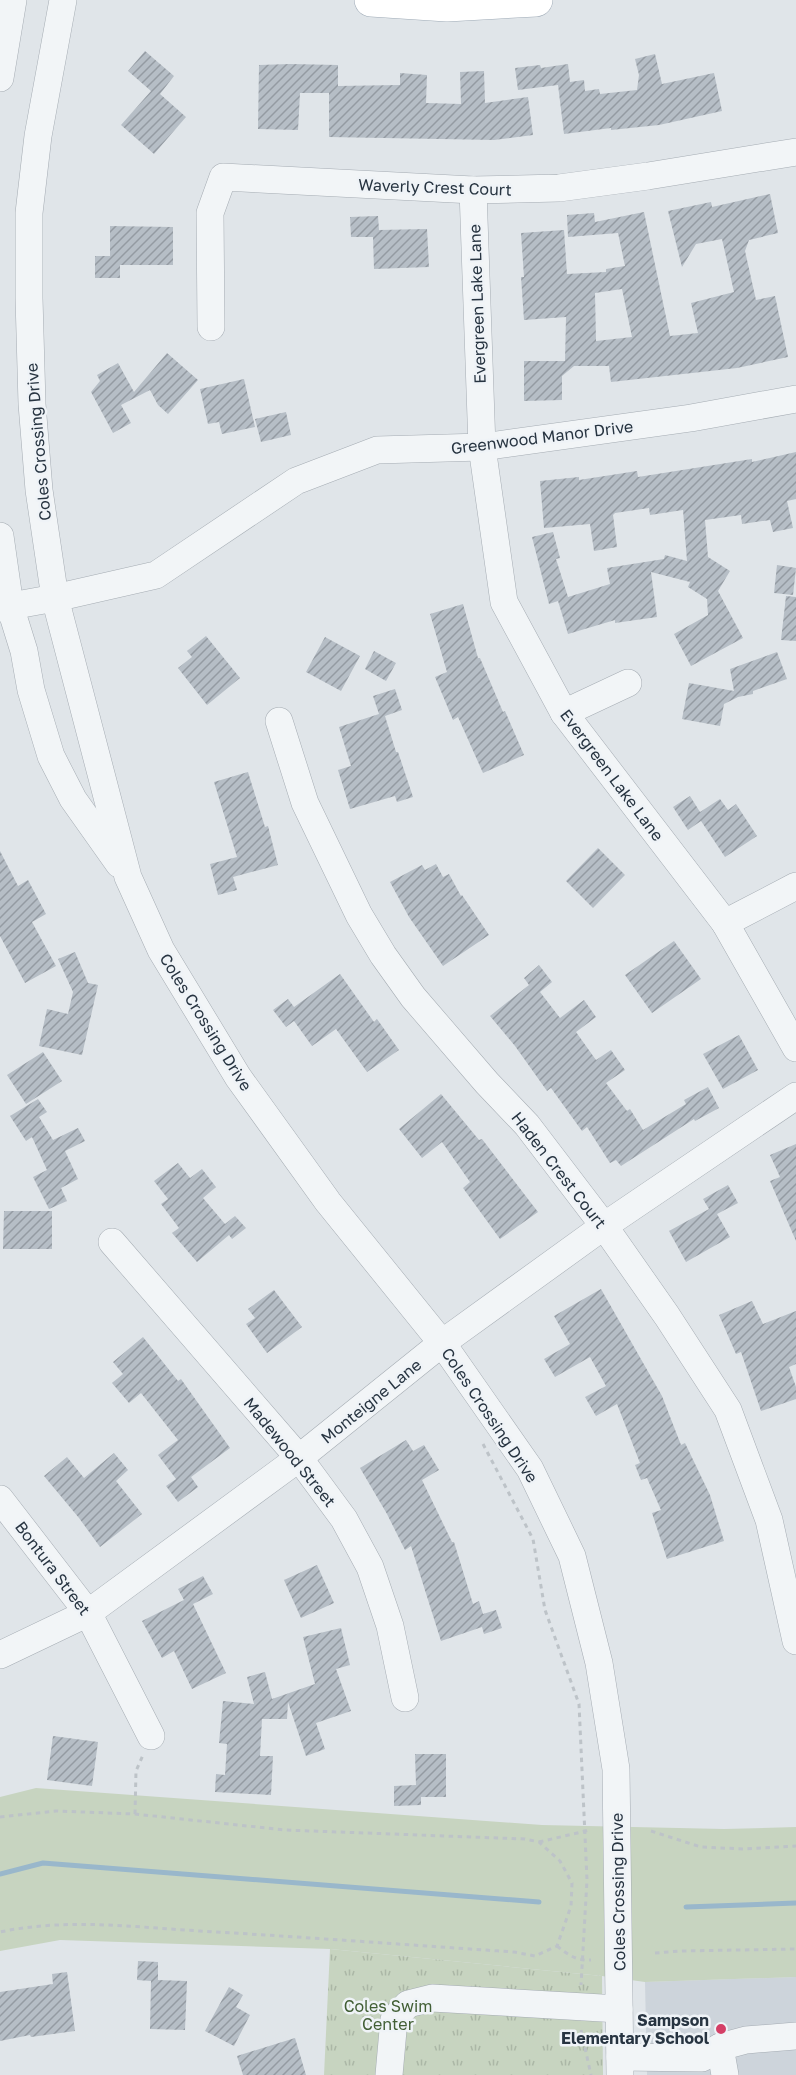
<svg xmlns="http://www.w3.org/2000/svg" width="796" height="2075" font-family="'Golos Text',sans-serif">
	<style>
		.built { fill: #cdd4db }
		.grass { fill: #c7d4c0 }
		.park { fill: url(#park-tufts) }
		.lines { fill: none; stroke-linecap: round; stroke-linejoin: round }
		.stream { stroke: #99b7cb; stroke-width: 5 }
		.building { fill: url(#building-hatch); fill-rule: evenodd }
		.minor-casing { stroke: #a5acb3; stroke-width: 28 }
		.major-casing { stroke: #9eaab6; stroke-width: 34 }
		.path { stroke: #bdc3c8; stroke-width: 3; stroke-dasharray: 4.5 4.5; stroke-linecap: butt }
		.minor { stroke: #f2f5f7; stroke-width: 27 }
		.major { stroke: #fff; stroke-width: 33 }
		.poi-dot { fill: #d43f66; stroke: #eff3f7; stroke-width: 2 }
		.labels { text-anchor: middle; stroke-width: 5; stroke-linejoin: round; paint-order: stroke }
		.street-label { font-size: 16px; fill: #273441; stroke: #eff3f7 }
		.park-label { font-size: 16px; fill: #415e34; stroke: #eff3f7 }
		.poi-label { font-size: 16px; font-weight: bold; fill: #273441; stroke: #eff3f7; text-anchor: end }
	</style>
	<defs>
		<pattern id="park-tufts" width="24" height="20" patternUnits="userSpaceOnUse" patternTransform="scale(1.5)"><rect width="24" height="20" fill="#c7d4c0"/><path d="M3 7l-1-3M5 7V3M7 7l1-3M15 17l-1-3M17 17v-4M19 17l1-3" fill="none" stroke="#abb7a6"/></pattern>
		<pattern id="building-hatch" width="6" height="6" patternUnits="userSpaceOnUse" patternTransform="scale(1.5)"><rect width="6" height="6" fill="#b6bec6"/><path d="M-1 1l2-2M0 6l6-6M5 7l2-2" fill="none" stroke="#949ba2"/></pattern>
	</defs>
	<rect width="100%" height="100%" fill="#e0e5e9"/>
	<!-- built -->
	<polygon class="built" points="796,1977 796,2075 647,2075 645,1982"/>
	<!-- grass -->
	<polygon class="grass" points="36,1788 542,1825 724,1829 796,1827 796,1977 645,1982 602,1976 330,1949 60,1940 0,1951 0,1797"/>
	<!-- park -->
	<polygon class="park" points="330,1949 602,1976 603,2075 324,2075"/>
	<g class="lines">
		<!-- stream -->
		<g class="stream">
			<polyline points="0,1874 43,1863 539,1902"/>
			<polyline points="686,1907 796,1903"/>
		</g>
	</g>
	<!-- building -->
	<g class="building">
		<polygon points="145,51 174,76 160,94 186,117 154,154 121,125 151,91 128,71"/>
		<polygon points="655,54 662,84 714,73 722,111 659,125 611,130 611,128 564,134 558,85 518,90 515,68 540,65 541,68 568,64 570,82 584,80 585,91 599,89 600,94 637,90 639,75 635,59"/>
		<polygon points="290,64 338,65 338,86 400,85 400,73 427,75 426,103 461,104 460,72 484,71 485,103 528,97 533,135 494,140 329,137 329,93 300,93 298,130 258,129 259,65"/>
		<path d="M770,194L778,233L749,240L745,251L756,300L775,296L788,357L737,368L611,382L609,366H574L562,376V400L524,401V361H565L566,317L524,320L521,277H524L521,233L564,230L567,274L606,272V269L625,266L618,233L568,237L567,215L594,213L595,222L644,212L670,336L698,333L691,303L734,292L722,239L696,244L682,267L668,211L711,202L712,207ZM622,289L632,337L596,341L595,293Z"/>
		<polygon points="378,216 379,230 427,229 429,267 374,269 373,237 351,237 350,217"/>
		<polygon points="110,226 173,227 173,265 120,265 120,278 95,278 95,256 110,256"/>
		<polygon points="167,353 198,380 168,414 158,405 150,390 121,405 131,423 113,433 91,392 100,381 97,375 118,363 134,392"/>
		<polygon points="244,379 255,427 222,434 219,422 208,424 200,389"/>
		<polygon points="286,412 291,435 261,442 255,419"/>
		<polygon points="796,452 796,499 787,501 793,528 773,532 770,520 742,524 741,515 705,520 708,557 730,571 718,591 743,638 691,666 674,634 708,615 707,599 688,587 690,582 651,572 657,617 615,623 615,620 568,634 558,601 549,604 532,537 553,532 560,558 556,559 568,597 610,584 607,568 664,559 665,555 687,561 683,510 650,515 649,508 615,513 613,515 617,547 594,551 590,524 544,528 540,481 579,477 579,480 637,471 638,477 752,459 752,462"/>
		<polygon points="777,565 796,568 793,595 774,593"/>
		<polygon points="786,596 796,597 796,641 781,640"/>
		<polygon points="463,604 478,658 480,658 503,712 505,711 524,755 483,773 458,717 453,720 435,677 447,672 430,614"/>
		<polygon points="206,636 240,678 207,705 178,668 192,657 187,651"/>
		<polygon points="325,637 360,656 341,691 306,672"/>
		<polygon points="374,651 396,663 386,681 365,669"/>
		<polygon points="777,652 787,679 753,691 753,694 738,697 724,704 720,726 682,719 689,683 734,691 730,669"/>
		<polygon points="395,689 402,710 385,716 396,752 398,752 413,797 397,802 395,796 350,809 338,770 351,766 339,727 379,714 373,696"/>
		<polygon points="248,772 265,827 268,826 278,865 233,877 237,890 218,895 210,864 237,857 214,782"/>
		<polygon points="690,796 700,812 720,799 728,810 736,804 757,836 725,857 701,821 688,830 673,807"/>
		<polygon points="598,848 625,875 593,908 566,881"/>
		<polygon points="0,851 18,886 28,880 46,914 32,922 56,966 25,983 0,936"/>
		<polygon points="436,864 443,877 449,874 461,896 462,895 489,935 443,966 409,917 390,882 422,865 425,870"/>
		<polygon points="674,941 701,979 652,1013 625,975"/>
		<polygon points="75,952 88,983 98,985 82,1055 39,1046 47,1009 68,1014 73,992 58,959"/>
		<polygon points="539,965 552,982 540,992 560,1018 584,1000 596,1017 576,1032 596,1060 611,1050 625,1070 606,1083 627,1111 630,1109 643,1130 686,1104 684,1100 708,1087 719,1108 695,1121 694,1119 621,1166 616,1160 610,1163 587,1127 582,1131 551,1088 547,1091 515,1046 490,1016 529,985 524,978"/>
		<polygon points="340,974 374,1022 377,1019 399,1050 367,1072 336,1029 312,1046 294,1021 286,1027 273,1010 288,999 294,1007"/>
		<polygon points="739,1035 758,1070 723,1089 703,1054"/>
		<polygon points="43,1052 62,1081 26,1104 7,1075"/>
		<polygon points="441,1094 479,1140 482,1139 538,1212 500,1239 463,1188 470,1182 442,1142 422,1158 399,1129"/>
		<polygon points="38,1099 47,1112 39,1117 53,1140 78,1128 85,1141 65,1151 78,1179 61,1188 67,1201 49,1209 33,1177 47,1170 32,1137 26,1141 10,1116"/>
		<polygon points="796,1144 796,1241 770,1181 780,1177 770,1155"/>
		<polygon points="178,1163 190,1178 202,1169 216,1187 203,1198 225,1224 235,1216 246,1228 232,1239 229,1235 197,1262 172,1233 179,1228 161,1204 168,1199 154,1181"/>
		<polygon points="728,1185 738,1203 717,1214 730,1237 686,1262 669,1231 709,1209 703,1199"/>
		<polygon points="4,1211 52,1211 52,1249 3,1249"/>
		<polygon points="601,1289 662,1396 681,1445 685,1443 710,1495 724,1541 667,1559 652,1513 661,1510 647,1478 641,1480 635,1465 640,1463 617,1404 596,1416 585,1397 606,1386 590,1357 555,1377 544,1359 570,1344 554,1316"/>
		<polygon points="274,1290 302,1327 267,1353 246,1324 255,1318 248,1309"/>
		<polygon points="752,1301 763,1324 796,1311 796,1364 789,1367 796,1387 796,1399 761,1411 741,1352 736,1354 719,1315"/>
		<polygon points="143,1337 178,1381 181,1379 230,1448 191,1477 198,1487 178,1502 166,1486 176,1479 158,1455 178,1440 141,1393 129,1403 112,1383 123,1374 113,1362"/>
		<polygon points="406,1440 413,1451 424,1445 439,1470 422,1480 452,1542 454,1542 473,1604 479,1601 483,1614 496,1610 502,1628 484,1634 482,1627 441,1641 411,1546 405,1550 387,1514 360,1468"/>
		<polygon points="114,1453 128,1470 116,1481 142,1514 100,1547 79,1518 44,1476 67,1457 84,1478"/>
		<polygon points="317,1565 334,1603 301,1618 284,1580"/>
		<polygon points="203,1576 213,1594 193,1604 226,1673 192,1689 174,1651 162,1658 142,1621 184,1600 178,1589"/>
		<polygon points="341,1628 350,1665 336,1669 351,1711 316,1723 325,1749 306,1756 288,1702 287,1719 262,1719 260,1756 273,1756 271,1795 215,1792 216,1774 225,1775 227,1744 219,1743 223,1701 254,1704 247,1677 265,1672 272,1699 315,1684 303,1637"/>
		<polygon points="53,1736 98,1742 92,1786 47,1780"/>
		<polygon points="415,1754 446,1754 446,1797 421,1797 421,1805 394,1806 394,1786 416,1785"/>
		<polygon points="138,1961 158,1962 158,1980 187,1981 185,2030 150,2029 151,1981 137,1980"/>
		<polygon points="67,1972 75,2031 31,2037 30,2035 0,2041 0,1992 53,1984 52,1974"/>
		<polygon points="229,1987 243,1995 236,2007 250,2015 234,2046 205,2031"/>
		<polygon points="295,2038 306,2075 243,2075 237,2056"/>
	</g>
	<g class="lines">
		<defs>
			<g id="minor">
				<polyline points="63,0 38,136 29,213 29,298 32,404 39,490 55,598 128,877 161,950 238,1077 328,1202 442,1343 530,1469 572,1556 599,1663 616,1769 620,2075"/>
				<polyline points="0,78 13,0"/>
				<polyline points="473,190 482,447 504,602 564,713 725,923 796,1048"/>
				<polyline points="211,327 210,213 223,177 473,190 559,188 648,176 796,152"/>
				<polyline points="0,536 10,606 24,651 31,690 51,756 73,799 119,864"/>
				<polyline points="0,608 55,598 156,575 296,481 377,450 482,447 691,418 796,399"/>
				<polyline points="564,713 628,683"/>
				<polyline points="279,721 305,803 359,915 383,955 413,997 487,1083 527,1125 604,1226 667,1316 728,1410 769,1520 796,1641"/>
				<polyline points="725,923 796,886"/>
				<polyline points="112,1242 299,1458 344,1519 370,1567 390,1626 405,1698"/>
				<polyline points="0,1499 88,1613 151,1736"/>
				<polyline points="0,1655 88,1613 299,1458 442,1343 604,1226 796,1096"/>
				<polyline points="720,2047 725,2075"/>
				<polyline points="620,2057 702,2058 720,2047 746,2040 796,2036"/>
				<polyline points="389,2075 394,2019 408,2004 432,1998 619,2009"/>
			</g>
			<polyline id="major" points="371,0 447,5 536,0"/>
		</defs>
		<!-- minor casing -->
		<use href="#minor" class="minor-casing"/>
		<!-- major casing -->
		<use href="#major" class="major-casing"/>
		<!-- path -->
		<g class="path">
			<polyline points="483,1444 533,1539 545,1610 579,1704 587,1880 581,1985"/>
			<polyline points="135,1814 136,1771 143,1755"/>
			<path d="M0,1817L56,1811L135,1814L285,1830L525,1839L539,1842L560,1861L572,1883L571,1906L557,1946L535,1956L514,1952C409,1945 304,1937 200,1931C133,1927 66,1918 0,1932"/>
			<polyline points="651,1831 701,1847 743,1849 796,1846"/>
			<polyline points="539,1842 590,1830"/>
			<path d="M557,1946C568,1955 577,1961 591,1960"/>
			<polyline points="655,1953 681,1951 796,1949"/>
			<polyline points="581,2030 591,2075"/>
		</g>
		<!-- minor -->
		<use href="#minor" class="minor"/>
		<!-- major -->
		<use href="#major" class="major"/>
	</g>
	<!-- markers -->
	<circle class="poi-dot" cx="721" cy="2029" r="6"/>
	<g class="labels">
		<!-- street labels -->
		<g class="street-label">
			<text transform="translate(435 187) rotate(2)" y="6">Waverly Crest Court</text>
			<text transform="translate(477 304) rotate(-92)" y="6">Evergreen Lake Lane</text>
			<text transform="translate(542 437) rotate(-7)" y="6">Greenwood Manor Drive</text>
			<text transform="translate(38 442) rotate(-95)" y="6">Coles Crossing Drive</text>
			<text transform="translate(612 775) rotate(53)" y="6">Evergreen Lake Lane</text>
			<text transform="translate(206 1022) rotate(58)" y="6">Coles Crossing Drive</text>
			<text transform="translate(559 1170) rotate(52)" y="6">Haden Crest Court</text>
			<text transform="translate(371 1401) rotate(-39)" y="6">Monteigne Lane</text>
			<text transform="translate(490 1415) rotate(56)" y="6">Coles Crossing Drive</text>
			<text transform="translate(290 1452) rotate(51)" y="6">Madewood Street</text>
			<text transform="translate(53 1568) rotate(53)" y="6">Bontura Street</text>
			<text transform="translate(618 1892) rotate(-91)" y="6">Coles Crossing Drive</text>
		</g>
		<!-- park labels -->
		<g class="park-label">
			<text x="388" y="2012">Coles Swim<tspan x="388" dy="18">Center</tspan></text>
		</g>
		<!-- poi labels -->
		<g class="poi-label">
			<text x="709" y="2026">Sampson<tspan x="709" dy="18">Elementary School</tspan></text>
		</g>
	</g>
</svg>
